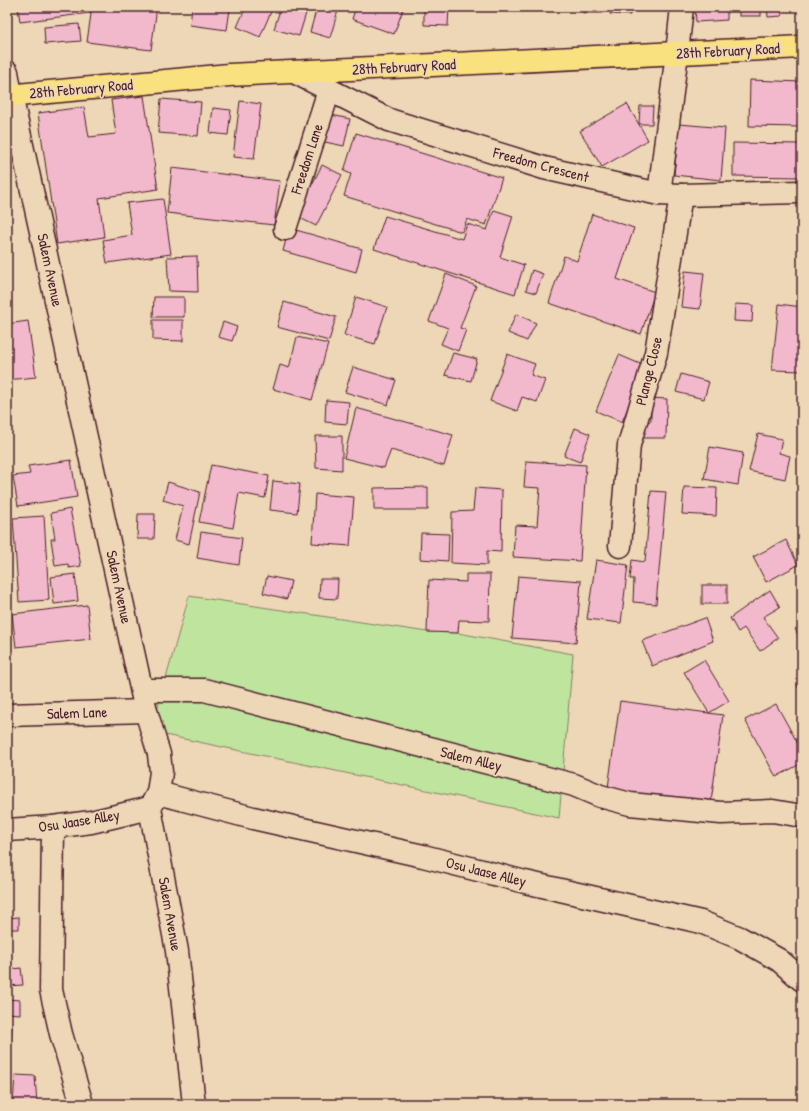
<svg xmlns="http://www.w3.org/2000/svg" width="809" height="1111" font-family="'Patrick Hand',sans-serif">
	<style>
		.green { fill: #bfe49e; stroke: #848264 }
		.building { fill: #f2b9cd; stroke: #4a1f2b }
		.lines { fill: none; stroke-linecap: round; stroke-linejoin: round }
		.minor-casing { stroke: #4a1f2b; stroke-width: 25 }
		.major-casing { stroke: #4a1f2b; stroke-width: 25 }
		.minor { stroke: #edd7b6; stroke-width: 22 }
		.major { stroke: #fae180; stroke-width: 22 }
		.labels { text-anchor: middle; stroke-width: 3.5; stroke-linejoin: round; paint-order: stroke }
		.street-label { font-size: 15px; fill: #4a1f2b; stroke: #edd7b6 }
	</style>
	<rect width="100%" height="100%" fill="#edd7b6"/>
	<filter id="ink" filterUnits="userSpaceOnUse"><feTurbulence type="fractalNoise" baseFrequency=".025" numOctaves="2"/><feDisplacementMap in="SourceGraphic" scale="8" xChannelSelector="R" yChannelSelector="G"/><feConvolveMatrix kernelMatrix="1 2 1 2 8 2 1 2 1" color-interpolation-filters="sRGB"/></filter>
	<g filter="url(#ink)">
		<!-- green -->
		<polygon class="green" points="189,596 427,632 458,633 573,654 559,818 151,732"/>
		<!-- building -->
		<g class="building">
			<polygon points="18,7 89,7 90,13 20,22"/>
			<polygon points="92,7 157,7 151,50 87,42"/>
			<polygon points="192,7 217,7 230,9 227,30 190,25"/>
			<polygon points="246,7 273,7 260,37 237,27"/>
			<polygon points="281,7 308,7 299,36 274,29"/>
			<polygon points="317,7 339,7 330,38 310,32"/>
			<polygon points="356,7 404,7 394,34 352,19"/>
			<polygon points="424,7 449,7 448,26 424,25"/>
			<polygon points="584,7 603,7 603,13 583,13"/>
			<polygon points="611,7 631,7 630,15 610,14"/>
			<polygon points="695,7 727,7 727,20 696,22"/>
			<rect x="739" y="7" width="22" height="9"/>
			<polygon points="767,7 781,7 782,16 768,17"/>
			<polygon points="79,24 81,41 45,44 44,27"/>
			<polygon points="750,80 802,82 802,127 749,126"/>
			<polygon points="144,96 158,189 99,198 104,237 57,244 38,113 84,107 89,137 116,134 111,100"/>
			<polygon points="161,99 201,102 198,136 158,133"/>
			<polygon points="240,101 261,104 254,159 233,157"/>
			<polygon points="627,104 648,140 602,167 580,131"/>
			<polygon points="640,106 653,106 652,124 639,124"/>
			<polygon points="213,108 231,110 228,135 210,133"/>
			<polygon points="327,114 350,119 344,146 320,141"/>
			<polygon points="679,124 725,128 721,180 674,175"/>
			<polygon points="356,133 502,178 486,225 467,219 462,232 344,196 351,174 344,171"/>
			<polygon points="733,143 802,144 802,177 733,176"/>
			<polygon points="322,165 342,175 316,226 296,216"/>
			<polygon points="172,168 280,181 274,225 167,213"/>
			<polygon points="163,199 171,254 107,263 103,240 132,235 127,203"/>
			<polygon points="494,210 513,216 500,257 524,265 515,294 374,249 385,216 462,239 467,224 487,230"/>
			<polygon points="592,214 634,228 617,279 655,292 641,334 549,303 564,256 577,261"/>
			<polygon points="289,228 362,249 356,272 283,251"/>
			<polygon points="197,256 198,292 169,291 167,257"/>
			<polygon points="532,270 543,274 536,293 526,290"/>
			<polygon points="685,271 704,273 700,309 681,307"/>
			<polygon points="446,274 476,286 460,328 466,330 458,351 441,344 448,328 429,321"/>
			<polygon points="154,297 184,297 184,317 153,317"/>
			<polygon points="356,297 387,307 375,344 344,335"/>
			<polygon points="284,302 336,317 329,341 277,327"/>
			<polygon points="735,304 753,305 752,322 734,321"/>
			<polygon points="779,304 802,307 802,371 772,370"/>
			<polygon points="516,314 536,323 527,341 508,333"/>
			<polygon points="153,320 183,320 183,341 153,340"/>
			<polygon points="28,321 36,377 7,380 7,324"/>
			<polygon points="223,322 237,327 232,341 218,337"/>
			<polygon points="297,337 328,344 312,400 273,389 280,365 289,368"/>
			<polygon points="453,353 477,359 471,381 445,375"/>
			<polygon points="507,354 535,364 531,375 545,380 537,402 522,397 517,411 490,401"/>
			<polygon points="619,355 645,366 622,422 596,411"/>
			<polygon points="353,367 396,380 388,405 345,392"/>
			<polygon points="681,374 709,382 704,399 676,392"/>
			<polygon points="651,398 667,399 666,438 642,438 642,423 651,421"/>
			<polygon points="326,400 349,402 347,424 325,422"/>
			<polygon points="356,408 453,435 444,466 391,450 384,468 344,458"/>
			<polygon points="575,428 590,434 580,462 564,456"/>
			<polygon points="758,434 782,439 779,453 790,456 785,479 749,471"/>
			<polygon points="315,436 342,436 342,470 316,468"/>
			<polygon points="710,447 743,453 738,485 704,479"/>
			<polygon points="71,460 77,497 18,506 13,476 30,474 28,466"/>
			<polygon points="526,461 586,465 580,561 513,557 515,525 537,526 540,488 524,487"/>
			<polygon points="211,465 269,476 265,498 239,493 233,528 199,522"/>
			<rect x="7" y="475" width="3" height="21"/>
			<polygon points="273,481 300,484 297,513 270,510"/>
			<polygon points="168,482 200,492 189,544 175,540 183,506 163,500"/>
			<polygon points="428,487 428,510 374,510 374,488"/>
			<polygon points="684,487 717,488 716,516 682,514"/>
			<polygon points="475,488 502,490 501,552 487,551 487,565 451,563 452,512 473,511"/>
			<polygon points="651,491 666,492 656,604 633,602 634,579 630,579 632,560 645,562"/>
			<polygon points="315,494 354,497 350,546 312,543"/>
			<polygon points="70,509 81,566 69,568 68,564 55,566 51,539 55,539 51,513"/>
			<polygon points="138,514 155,514 154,539 137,539"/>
			<polygon points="44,516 49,600 19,602 13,518"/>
			<polygon points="201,532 242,538 239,565 197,558"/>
			<polygon points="421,533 449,534 448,561 420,559"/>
			<polygon points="786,540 798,565 766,582 753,557"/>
			<polygon points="596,560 628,565 621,623 587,619"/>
			<polygon points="75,574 78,601 54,604 51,577"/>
			<polygon points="466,574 490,574 489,621 459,620 458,633 427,632 429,580 466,582"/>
			<polygon points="267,576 291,581 287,599 263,593"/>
			<polygon points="518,576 581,581 576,643 512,638"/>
			<polygon points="320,579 338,579 337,599 319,598"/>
			<rect x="702" y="585" width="25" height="19"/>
			<polygon points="770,590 780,607 763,617 778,638 760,651 744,628 738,632 730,618"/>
			<polygon points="87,605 91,639 16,647 12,614"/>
			<polygon points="705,618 713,641 652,666 642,641"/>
			<polygon points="802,626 802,643 795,629"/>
			<polygon points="704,660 729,701 709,713 684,672"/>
			<polygon points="802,682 802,694 797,685"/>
			<polygon points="620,701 723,715 710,809 607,795"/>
			<polygon points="776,704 802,751 802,763 776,777 745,720"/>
			<polygon points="19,917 19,929 7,929 7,918"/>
			<polygon points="21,968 23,985 7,986 7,970"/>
			<polygon points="7,999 20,1000 20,1014 7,1013"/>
			<polygon points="7,1026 12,1027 10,1049 7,1049"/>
			<polygon points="15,1075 35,1076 37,1104 13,1104"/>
		</g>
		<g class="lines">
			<defs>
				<g id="minor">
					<polyline points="7,72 11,95 146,711 159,754 161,772 158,793 150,808 177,951 194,1104"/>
					<polyline points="294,72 389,120 544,168 659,194 681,195 802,192"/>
					<polyline points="659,194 677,53 682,7"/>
					<polyline points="285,229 329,90"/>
					<polyline points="620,546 629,445 656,353 681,195"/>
					<polyline points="142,690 204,690 574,785 600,796 630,804 721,813 773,811 802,816"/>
					<polyline points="7,715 146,711"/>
					<polyline points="158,793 253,818 423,856 525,882 701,922 740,938 779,960 802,980"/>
					<polyline points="53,827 51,990 61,1034 82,1104"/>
					<polyline points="7,830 53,827 91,822 150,808"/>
				</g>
				<polyline id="major" points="7,96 229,75 802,47"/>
			</defs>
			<!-- minor casing -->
			<use href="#minor" class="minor-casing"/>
			<!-- major casing -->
			<use href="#major" class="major-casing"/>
			<!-- minor -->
			<use href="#minor" class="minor"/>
			<!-- major -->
			<use href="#major" class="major"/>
		</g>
	</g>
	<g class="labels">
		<!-- street labels -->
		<g class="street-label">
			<text transform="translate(728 51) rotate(-3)" y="5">28th February Road</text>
			<text transform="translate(404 67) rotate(-3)" y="5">28th February Road</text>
			<text transform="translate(81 89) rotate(-5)" y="5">28th February Road</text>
			<text transform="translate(307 159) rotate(-72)" y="5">Freedom Lane</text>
			<text transform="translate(541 165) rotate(15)" y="5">Freedom Crescent</text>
			<text transform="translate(50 270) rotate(78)" y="5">Salem Avenue</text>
			<text transform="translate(649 371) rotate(-76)" y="5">Plange Close</text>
			<text transform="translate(119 587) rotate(78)" y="5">Salem Avenue</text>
			<text transform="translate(77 713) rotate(-2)" y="5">Salem Lane</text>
			<text transform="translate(471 759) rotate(14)" y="5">Salem Alley</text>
			<text transform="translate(79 821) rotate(-9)" y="5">Osu Jaase Alley</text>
			<text transform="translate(486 872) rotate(14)" y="5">Osu Jaase Alley</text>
			<text transform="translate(170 914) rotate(80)" y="5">Salem Avenue</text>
		</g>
	</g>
	<!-- margin -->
	<rect width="809" height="1111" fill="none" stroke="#edd7b6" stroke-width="24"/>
	<rect x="12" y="12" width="785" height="1087" fill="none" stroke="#4a1f2b" stroke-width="1.5" filter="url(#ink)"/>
</svg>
